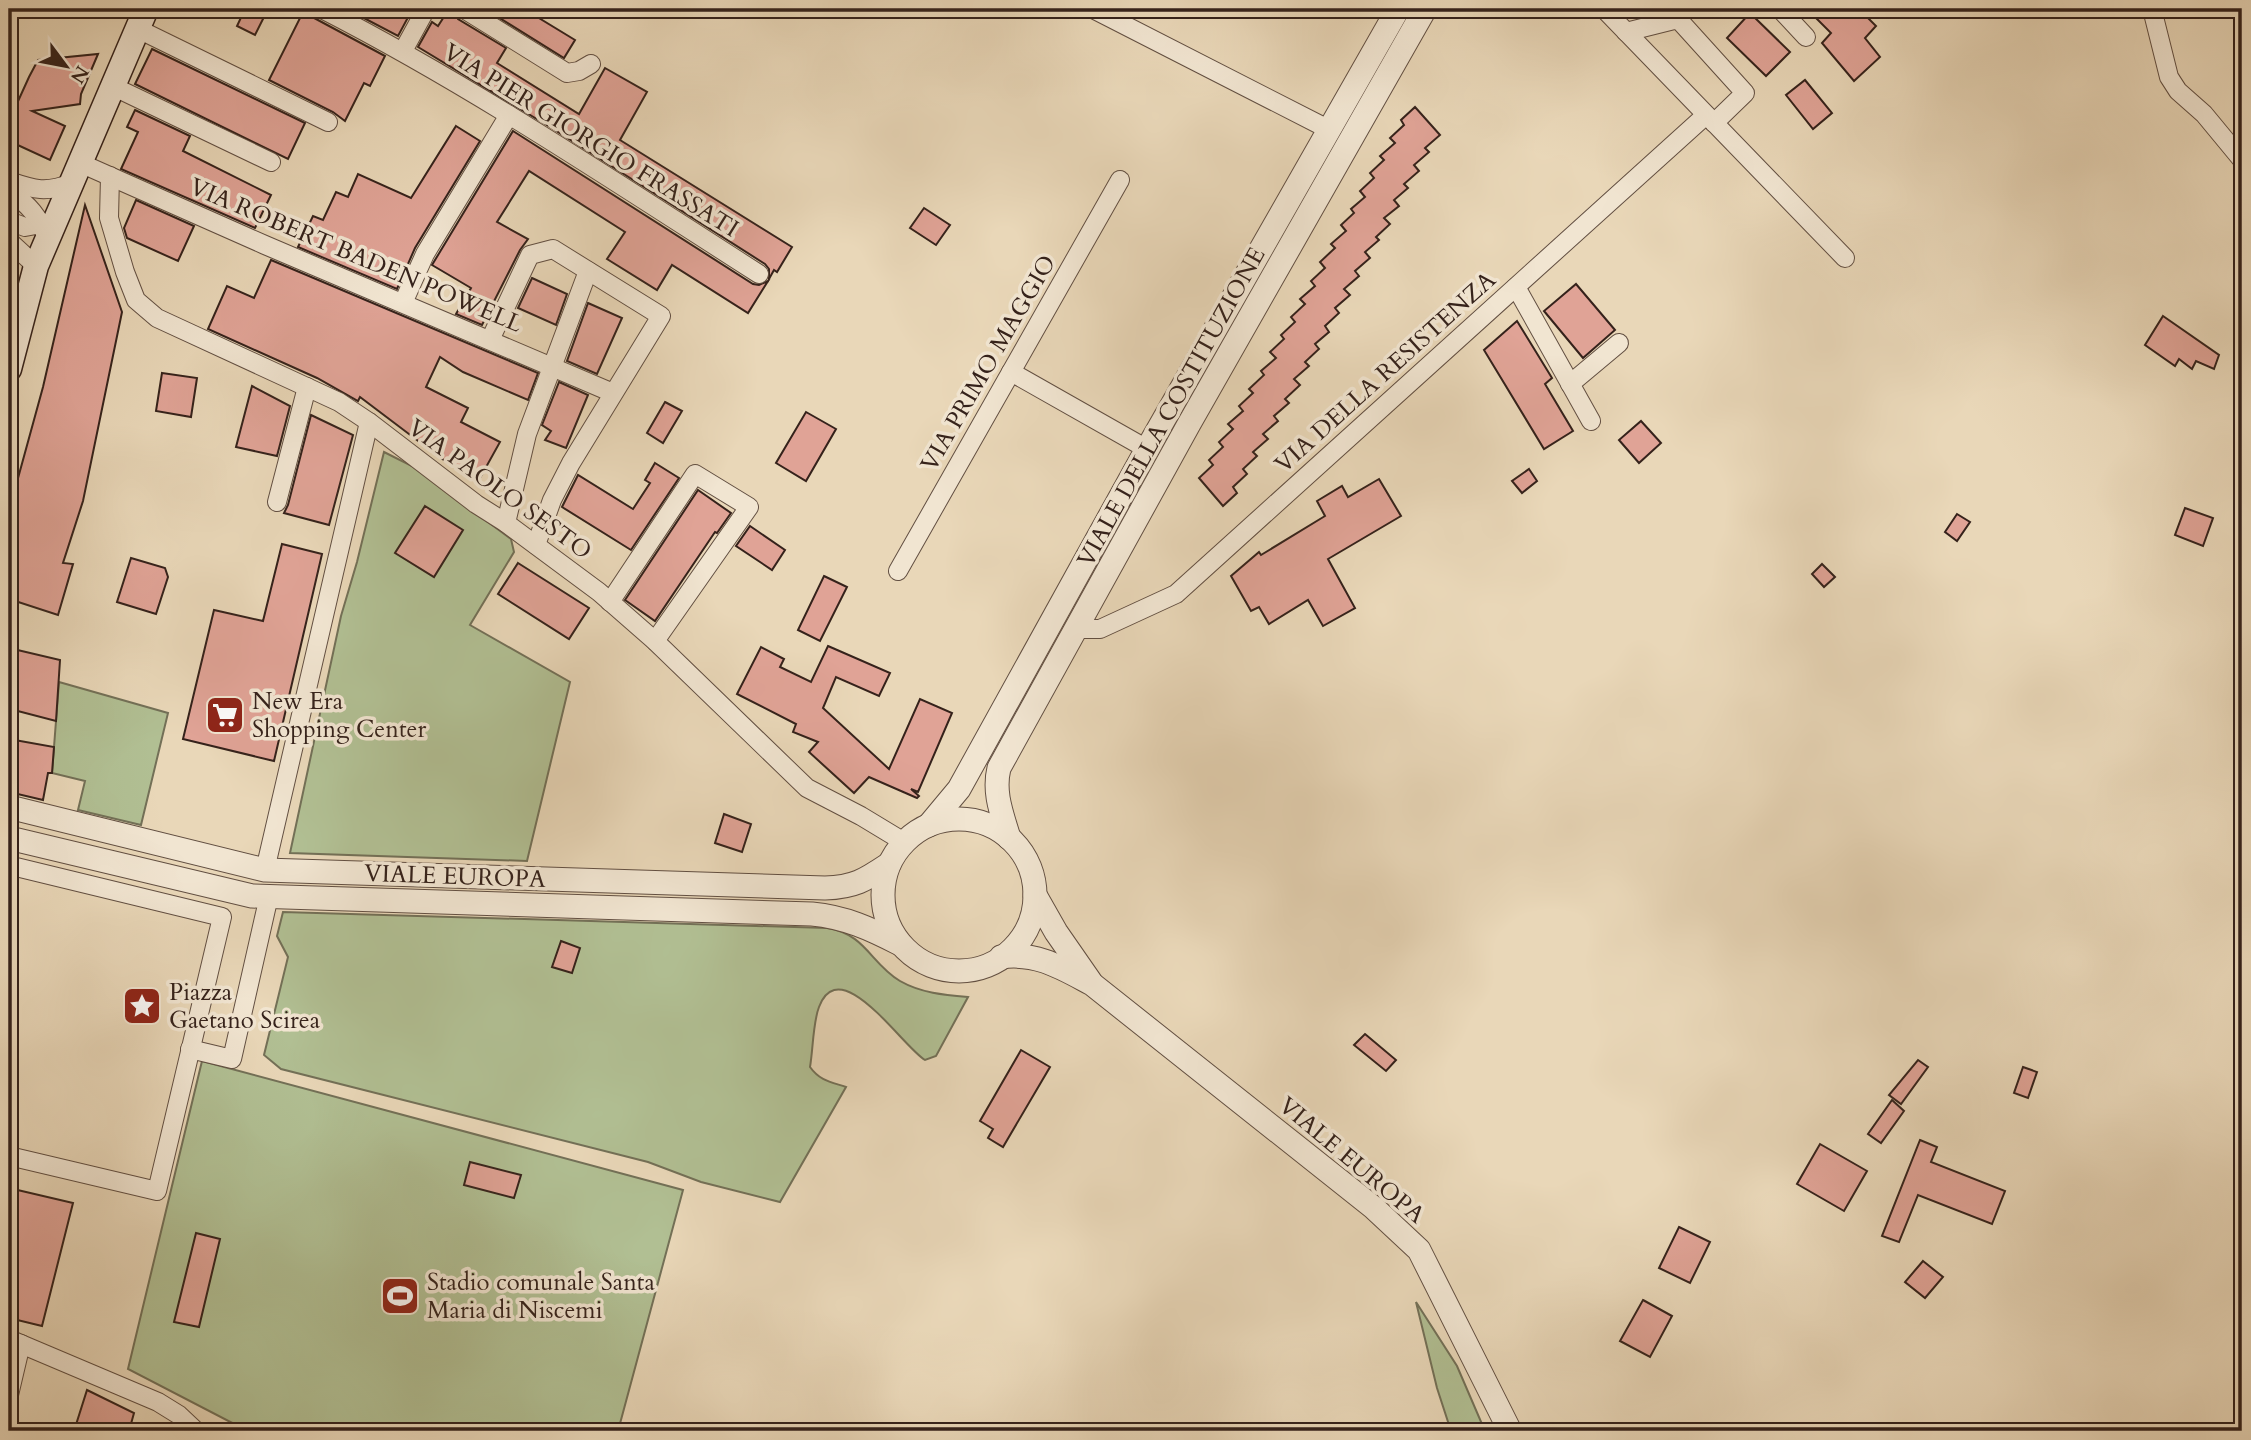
<svg xmlns="http://www.w3.org/2000/svg" width="2251" height="1440" font-family="Cardo,serif">
	<style>
		.green { fill: #b1bf93; stroke: #737057; stroke-width: 2 }
		.building { fill: #e0a396; stroke: #35221b; stroke-width: 2 }
		.lines { fill: none; stroke-linecap: round; stroke-linejoin: round }
		.minor-casing { stroke: #624f42; stroke-width: 20 }
		.tertiary-casing { stroke: #624f42; stroke-width: 25 }
		.secondary-casing { stroke: #35221b; stroke-width: 27 }
		.minor { stroke: #f1e5d1; stroke-width: 18 }
		.tertiary { stroke: #f1e5d1; stroke-width: 23 }
		.secondary { stroke: #f1e5d1; stroke-width: 24 }
		.labels { text-anchor: middle; stroke-width: 7; stroke-linejoin: round; paint-order: stroke }
		.street-label { font-size: 24px; fill: #35221b; stroke: #f1e5d1 }
		.poi-label { font-size: 24px; fill: #35221b; stroke: #f1e5d1; text-anchor: start }
	</style>
	<rect width="100%" height="100%" fill="#e9d7b8"/>
	<filter id="stains"><feTurbulence type="fractalNoise" baseFrequency=".00286" numOctaves="4"/><feColorMatrix values="0 0 0 0 .2 0 0 0 0 .09 0 0 0 0 .02 0 0 0 .5 -.17"/></filter>
	<radialGradient id="worn" r=".72"><stop offset=".6" stop-color="#630" stop-opacity="0"/><stop offset="1" stop-color="#630" stop-opacity=".3"/></radialGradient>
	<!-- green -->
	<g class="green">
		<polygon points="384,452 414,467 511,539 514,552 470,625 570,682 527,861 290,853 341,616 357,562"/>
		<polygon points="59,682 168,713 141,825 78,810 85,781 52,773"/>
		<path d="M283,912L827,928C866,934 870,963 900,981C921,993 944,995 968,997L936,1056L925,1060C902,1046 840,951 819,1007C813,1022 813,1050 810,1067C820,1081 831,1082 846,1087L780,1202L701,1182L648,1162L281,1069L264,1055L288,957L277,936Z"/>
		<polygon points="202,1061 683,1190 618,1431 254,1431 240,1427 128,1369"/>
		<polygon points="1416,1302 1457,1366 1485,1431 1451,1431 1437,1388"/>
	</g>
	<!-- building -->
	<g class="building">
		<polygon points="245,9 268,9 255,35 237,26"/>
		<polygon points="364,9 410,9 412,10 398,36 360,16"/>
		<polygon points="449,9 453,9 458,19 506,48 497,63 579,114 605,68 647,92 620,140 792,247 777,272 774,270 769,279 769,269 765,264 550,127 418,47 432,22 438,26"/>
		<polygon points="485,9 524,9 575,40 564,58"/>
		<polygon points="1807,9 1859,9 1876,26 1865,38 1880,57 1854,81 1822,43 1831,33"/>
		<polygon points="303,12 385,56 370,86 364,83 345,121 333,112 269,80"/>
		<polygon points="1750,13 1790,52 1766,76 1727,38"/>
		<polygon points="152,49 305,123 288,159 135,84"/>
		<polygon points="98,54 81,94 80,104 32,111 65,126 50,160 9,141 9,121 29,77 38,60"/>
		<polygon points="1805,80 1832,113 1813,129 1786,95"/>
		<polygon points="1415,107 1440,135 1425,148 1429,152 1414,165 1419,171 1404,184 1408,188 1394,200 1399,206 1384,218 1390,224 1376,237 1379,240 1365,252 1370,258 1355,271 1359,276 1344,289 1350,295 1335,308 1339,313 1325,326 1329,332 1315,344 1319,349 1305,362 1309,366 1294,379 1300,385 1285,399 1289,403 1274,416 1278,421 1263,434 1268,439 1253,452 1257,456 1243,469 1247,474 1233,487 1237,493 1223,506 1199,478 1213,465 1209,460 1223,447 1219,442 1233,429 1228,424 1243,411 1239,406 1253,393 1249,389 1264,375 1261,371 1276,358 1270,352 1284,339 1281,335 1295,322 1291,317 1305,304 1300,299 1315,286 1311,281 1325,268 1320,262 1335,248 1331,244 1346,231 1341,225 1354,213 1351,209 1365,197 1360,191 1374,178 1370,173 1384,160 1380,156 1395,143 1390,138 1404,125 1401,120"/>
		<polygon points="135,110 190,136 183,151 271,195 255,228 121,169 138,132 127,127"/>
		<polygon points="456,126 480,141 415,248 397,289 298,247 313,216 323,220 336,192 348,197 358,174 411,198"/>
		<polygon points="513,131 753,284 759,285 768,281 748,313 672,265 657,290 607,259 625,232 529,171 497,222 528,239 520,250 482,325 456,314 471,288 432,265"/>
		<polygon points="136,200 194,226 178,261 127,238 124,228"/>
		<polygon points="85,205 122,312 83,501 63,563 73,564 58,615 9,599 9,511 43,387"/>
		<polygon points="924,208 950,225 936,245 910,228"/>
		<polygon points="271,260 538,373 528,400 463,372 440,357 426,387 468,408 461,422 500,442 480,478 442,459 360,397 358,401 317,378 208,329 227,286 254,298"/>
		<polygon points="532,278 567,294 556,325 518,308"/>
		<polygon points="1576,284 1615,330 1583,358 1544,311"/>
		<polygon points="588,303 622,318 597,374 567,361"/>
		<polygon points="2163,316 2219,355 2214,369 2196,361 2192,369 2179,359 2175,366 2145,345"/>
		<polygon points="1517,321 1552,378 1545,384 1573,431 1544,449 1484,350"/>
		<polygon points="162,373 197,378 191,417 156,411"/>
		<polygon points="559,382 588,395 566,448 545,440 551,431 542,425"/>
		<polygon points="252,386 290,406 277,456 236,447"/>
		<polygon points="665,402 682,411 663,443 647,433"/>
		<polygon points="806,412 836,429 806,481 776,463"/>
		<polygon points="311,415 353,435 329,525 284,513 288,505"/>
		<polygon points="1641,421 1661,443 1639,463 1619,440"/>
		<polygon points="655,463 679,478 631,550 562,507 578,475 633,509 650,483 645,480"/>
		<polygon points="1529,469 1537,481 1522,493 1512,481"/>
		<polygon points="1379,479 1401,516 1328,559 1355,608 1323,626 1308,600 1269,624 1259,607 1251,611 1231,576 1259,552 1261,555 1325,516 1317,501 1342,486 1348,497"/>
		<polygon points="698,490 731,513 717,533 715,532 655,621 625,600"/>
		<polygon points="425,506 463,530 434,577 395,553"/>
		<polygon points="2185,508 2213,518 2203,546 2175,535"/>
		<polygon points="1957,514 1970,522 1957,541 1945,532"/>
		<polygon points="750,526 785,550 772,570 736,546"/>
		<polygon points="282,544 322,554 274,761 183,739 214,610 263,621"/>
		<polygon points="131,558 165,568 168,577 156,614 117,602"/>
		<polygon points="518,563 589,608 569,639 498,594"/>
		<polygon points="1822,564 1835,577 1824,587 1812,574"/>
		<polygon points="824,576 847,587 820,641 798,630"/>
		<polygon points="828,646 890,673 879,696 836,677 823,708 889,769 920,699 952,713 918,792 911,789 919,796 917,798 869,777 854,793 809,752 818,742 793,732 796,724 737,694 761,647 784,659 780,667 811,682"/>
		<polygon points="9,648 60,660 56,721 10,709 12,699 9,698"/>
		<polygon points="9,739 54,747 52,773 48,773 43,800 9,792"/>
		<polygon points="724,814 751,824 742,852 715,843"/>
		<polygon points="561,941 580,948 572,973 552,967"/>
		<polygon points="1365,1034 1396,1060 1386,1071 1354,1045"/>
		<polygon points="1021,1050 1050,1067 1003,1147 988,1138 993,1129 980,1121"/>
		<polygon points="1918,1060 1928,1067 1901,1104 1889,1095"/>
		<polygon points="2023,1067 2037,1072 2028,1098 2014,1093"/>
		<polygon points="1892,1100 1904,1111 1881,1143 1868,1134"/>
		<polygon points="1920,1140 1937,1147 1931,1162 2005,1191 1992,1224 1918,1195 1899,1242 1882,1236"/>
		<polygon points="1820,1144 1867,1171 1844,1211 1797,1184"/>
		<polygon points="470,1162 521,1175 514,1198 464,1185"/>
		<polygon points="9,1188 73,1203 42,1326 9,1318"/>
		<polygon points="1679,1227 1710,1242 1690,1283 1659,1268"/>
		<polygon points="196,1233 220,1239 199,1327 174,1322"/>
		<polygon points="1923,1261 1943,1277 1925,1298 1905,1282"/>
		<polygon points="1643,1300 1672,1316 1650,1357 1620,1341"/>
		<polygon points="87,1390 134,1413 129,1431 74,1431"/>
	</g>
	<g class="lines">
		<defs>
			<g id="minor">
				<path d="M322,9C474,87 615,182 759,274"/>
				<polyline points="464,9 567,73 579,71 591,64"/>
				<polyline points="1093,9 1328,129"/>
				<polyline points="1604,9 1845,258"/>
				<polyline points="1780,9 1806,37"/>
				<polyline points="2152,9 2169,77 2178,91 2204,114 2242,160"/>
				<polyline points="138,29 328,122"/>
				<polyline points="1626,32 1678,19 1745,93 1714,123"/>
				<polyline points="403,51 426,9"/>
				<polyline points="112,86 271,162"/>
				<polyline points="80,163 265,245 613,393"/>
				<polyline points="110,176 109,218 125,272 136,300 157,318 339,402 369,422 476,504 506,523 599,592 655,641 807,788 861,816 904,842"/>
				<path d="M9,181C35,190 46,193 72,183"/>
				<path d="M9,190C27,204 41,217 47,240"/>
				<polyline points="9,221 25,227 52,222"/>
				<polyline points="9,241 36,266"/>
				<polyline points="1516,287 1591,421"/>
				<polyline points="403,303 425,254 509,115"/>
				<polyline points="490,340 530,255 553,249 661,316 571,463 552,500 536,545"/>
				<polyline points="1011,372 1147,449"/>
				<polyline points="1570,384 1619,343"/>
				<polyline points="277,502 307,387"/>
				<polyline points="506,523 527,434 588,271"/>
				<polyline points="898,571 1120,180"/>
				<polyline points="610,602 695,474 749,507 655,641"/>
				<polyline points="1078,629 1100,629 1176,594 1706,115"/>
				<polyline points="265,870 369,422"/>
				<polyline points="190,1049 232,1059 269,896"/>
				<polyline points="9,1156 157,1191 222,917 12,866"/>
				<polyline points="9,1339 158,1402 179,1415 196,1431"/>
				<polyline points="9,1395 21,1344"/>
			</g>
			<g id="tertiary">
				<path d="M9,807L265,870L825,888C855,887 865,880 889,864"/>
				<circle cx="959" cy="895" r="76"/>
				<polyline points="929,825 959,789 1147,449 1398,9"/>
				<path d="M9,838L252,896L812,914C845,917 871,929 900,944"/>
				<path d="M1009,838C1002,814 993,793 999,768L1189,424L1425,9"/>
				<polyline points="1035,895 1056,932 1090,981"/>
				<path d="M1001,957C1037,952 1062,968 1092,984L1374,1208L1419,1250L1510,1431"/>
			</g>
			<polyline id="secondary" points="9,369 36,266 146,9"/>
		</defs>
		<!-- minor casing -->
		<use href="#minor" class="minor-casing"/>
		<!-- tertiary casing -->
		<use href="#tertiary" class="tertiary-casing"/>
		<!-- secondary casing -->
		<use href="#secondary" class="secondary-casing"/>
		<!-- minor -->
		<use href="#minor" class="minor"/>
		<!-- tertiary -->
		<use href="#tertiary" class="tertiary"/>
		<!-- secondary -->
		<use href="#secondary" class="secondary"/>
	</g>
	<!-- icons -->
	<defs>
		<symbol id="supermarket-square" viewBox="-11 -11 22 22"><rect x="-9" y="-9" width="18" height="18" rx="4" fill="#8f2418" stroke="#f1e5d1"/><path d="M-6-5.5h2.5l.6 2H6L4.5 2H-2.5L-4.4-4H-6ZM-1.5 3.2a1.3 1.3 0 1 0 .1 0ZM3 3.2a1.3 1.3 0 1 0 .1 0Z" fill="#fff"/></symbol>
		<symbol id="sight-square" viewBox="-11 -11 22 22"><rect x="-9" y="-9" width="18" height="18" rx="4" fill="#8f2418" stroke="#f1e5d1"/><path d="M0-6L1.8-2.2L6-1.7L2.9 1.2L3.7 5.4L0 3.3L-3.7 5.4L-2.9 1.2L-6-1.7L-1.8-2.2Z" fill="#fff"/></symbol>
		<symbol id="stadium-square" viewBox="-11 -11 22 22"><rect x="-9" y="-9" width="18" height="18" rx="4" fill="#8f2418" stroke="#f1e5d1"/><path d="M0-5a6.5 5 0 1 0 0 10a6.5 5 0 1 0 0-10ZM-3.5-1.8h7v3.6h-7Z" fill="#fff"/></symbol>
	</defs>
	<g fill-rule="evenodd">
		<use href="#supermarket-square" x="203" y="693" width="44" height="44"/>
		<use href="#sight-square" x="120" y="984" width="44" height="44"/>
		<use href="#stadium-square" x="378" y="1274" width="44" height="44"/>
	</g>
	<g class="labels">
		<!-- street labels -->
		<g class="street-label">
			<text transform="translate(591 140) rotate(32)" y="8">VIA PIER GIORGIO FRASSATI</text>
			<text transform="translate(356 255) rotate(23)" y="8">VIA ROBERT BADEN POWELL</text>
			<text transform="translate(988 363) rotate(-60)" y="8">VIA PRIMO MAGGIO</text>
			<text transform="translate(1385 372) rotate(-42)" y="8">VIA DELLA RESISTENZA</text>
			<text transform="translate(1171 407) rotate(-61)" y="8">VIALE DELLA COSTITUZIONE</text>
			<text transform="translate(500 489) rotate(36)" y="8">VIA PAOLO SESTO</text>
			<text transform="translate(455 876) rotate(2)" y="8">VIALE EUROPA</text>
			<text transform="translate(1352 1160) rotate(40)" y="8">VIALE EUROPA</text>
		</g>
		<!-- poi labels -->
		<g class="poi-label">
			<text x="252" y="709">New Era<tspan x="252" dy="28">Shopping Center</tspan></text>
			<text x="169" y="1000">Piazza<tspan x="169" dy="28">Gaetano Scirea</tspan></text>
			<text x="427" y="1290">Stadio comunale Santa<tspan x="427" dy="28">Maria di Niscemi</tspan></text>
		</g>
	</g>
	<!-- margin -->
	<rect width="2251" height="1440" fill="none" stroke="#e9d7b8" stroke-width="35"/>
	<rect x="10" y="10" width="2230" height="1419" fill="none" stroke="#35221b" stroke-width="3.5"/>
	<rect x="18" y="18" width="2216" height="1405" fill="none" stroke="#35221b" stroke-width="2"/>
	<!-- north arrow -->
	<g transform="translate(66 66) rotate(122)" stroke="#f1e5d1" stroke-width="5" paint-order="stroke">
	<path d="M0-5L12 26L0 18L-12 26Z" fill="#35221b"/>
	<text y="-10" font-size="19" font-weight="bold" text-anchor="middle" fill="#35221b">N</text>
	</g>
	<rect width="100%" height="100%" filter="url(#stains)"/>
	<rect width="100%" height="100%" fill="url(#worn)"/>
</svg>
